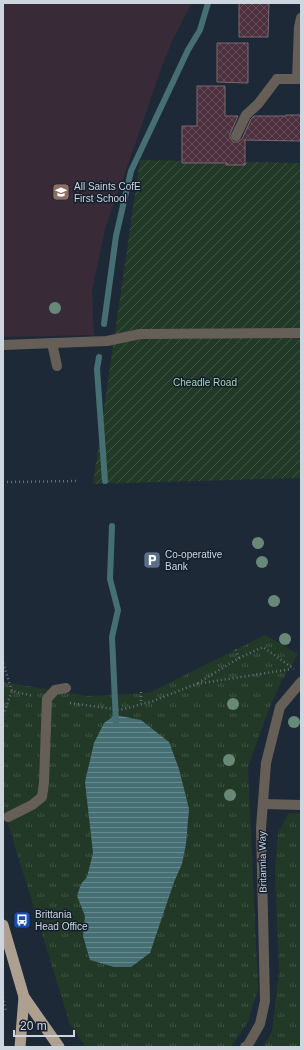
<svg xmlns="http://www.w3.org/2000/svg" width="304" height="1050" font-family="Helvetica,sans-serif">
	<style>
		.education { fill: #382a37 }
		.grass { fill: url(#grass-tufts) }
		.garden { fill: url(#garden-furrows) }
		.water { fill: url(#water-rules) }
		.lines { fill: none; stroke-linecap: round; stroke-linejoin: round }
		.stream { stroke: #466f74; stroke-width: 6 }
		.building { fill: url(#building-cross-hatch); stroke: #7d6871 }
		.path { stroke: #66707c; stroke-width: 2.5; stroke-dasharray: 1 3; stroke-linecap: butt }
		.service { stroke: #655f58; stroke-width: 10 }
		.minor { stroke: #655f58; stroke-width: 10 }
		.trunk { stroke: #ada090; stroke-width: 11 }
		.tree { fill: #698978 }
		.labels { text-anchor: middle; stroke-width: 3; stroke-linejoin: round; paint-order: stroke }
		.poi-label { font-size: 10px; fill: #cdd5de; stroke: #141f2d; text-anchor: start }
		.park-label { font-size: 10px; fill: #a6d7ae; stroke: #141f2d }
		.street-label { font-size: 10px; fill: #cdd5de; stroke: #141f2d }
	</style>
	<defs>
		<pattern id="grass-tufts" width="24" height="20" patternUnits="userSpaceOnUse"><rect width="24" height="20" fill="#233927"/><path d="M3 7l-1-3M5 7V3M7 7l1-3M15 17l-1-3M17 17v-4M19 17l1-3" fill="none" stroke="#425546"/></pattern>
		<pattern id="garden-furrows" width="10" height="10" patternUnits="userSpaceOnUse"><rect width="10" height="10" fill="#233927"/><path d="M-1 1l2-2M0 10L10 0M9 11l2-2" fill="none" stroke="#425546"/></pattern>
		<pattern id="water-rules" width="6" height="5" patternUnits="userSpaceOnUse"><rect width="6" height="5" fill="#466f74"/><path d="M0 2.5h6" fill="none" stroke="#68898e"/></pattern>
		<pattern id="building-cross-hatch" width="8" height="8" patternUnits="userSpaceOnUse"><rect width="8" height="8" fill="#4d303d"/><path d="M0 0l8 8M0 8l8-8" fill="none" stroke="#654d59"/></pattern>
	</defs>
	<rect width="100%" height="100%" fill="#1e2937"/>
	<!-- education -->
	<polygon class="education" points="3,3 192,3 173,39 162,66 131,156 105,229 92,291 94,335 3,337"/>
	<!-- grass -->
	<g class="grass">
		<polygon points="265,635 298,654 282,680 267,714 248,767 258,989 248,1022 231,1047 86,1047 70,1024 8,824 3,809 3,682 87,696 149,693"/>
		<polygon points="301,813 301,1047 263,1047 272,1032 279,972 275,870 278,833 288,814"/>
	</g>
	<!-- garden -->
	<polygon class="garden" points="140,160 301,163 301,478 93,484"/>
	<!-- water -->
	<polygon class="water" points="115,715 141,720 169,742 179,769 189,809 186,844 182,864 174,882 150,953 131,967 114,967 90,960 83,936 85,916 77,896 81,884 87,877 93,853 85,782 94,743 104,723"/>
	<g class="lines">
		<!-- stream -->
		<g class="stream">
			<polyline points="104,324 116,236 131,171 188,50 200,30 208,3"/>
			<polyline points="99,357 97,369 105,481"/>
			<polyline points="112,526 110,579 118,610 112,637 116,723"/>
		</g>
	</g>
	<!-- building -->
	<g class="building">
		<polygon points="239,3 269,3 268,37 239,37"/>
		<polygon points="217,43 248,43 248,83 217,82"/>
		<polygon points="197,86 225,86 225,116 238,116 230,134 230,137 233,142 237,142 242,139 251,119 254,116 286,116 286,115 301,115 301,141 245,140 245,165 226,165 227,163 182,163 182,126 197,126"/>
	</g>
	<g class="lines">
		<!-- path -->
		<g class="path">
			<polyline points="3,482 78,481"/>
			<polyline points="239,658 263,647 294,669"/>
			<polyline points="3,663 12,691"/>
			<polyline points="198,683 239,658 235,647"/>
			<polyline points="141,692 141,704"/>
			<polyline points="70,703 120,710 153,701 196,684 292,669"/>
			<polyline points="3,715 12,691 33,696"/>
			<polyline points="3,997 6,1012"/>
		</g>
		<!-- service -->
		<g class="service">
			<polyline points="236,136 246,115 258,104 277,79"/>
			<polyline points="52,343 57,366"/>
			<polyline points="3,345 107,341 140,334 301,333"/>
			<polyline points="263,804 301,805"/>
			<polyline points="8,817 32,805 42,797 44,783 47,699 55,690 66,688"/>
			<polyline points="245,1047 248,1045 260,1024 265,1001 261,828 266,763 280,707 301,682"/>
		</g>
		<!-- minor -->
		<g class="minor">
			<polyline points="277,79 301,79"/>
			<polyline points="297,79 299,27 301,18"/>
		</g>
		<!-- trunk -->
		<g class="trunk">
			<polyline points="3,925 24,997 59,1047"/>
			<polyline points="20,1047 24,997"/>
		</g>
	</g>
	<!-- trees -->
	<g class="tree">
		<circle cx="55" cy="308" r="6"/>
		<circle cx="258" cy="543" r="6"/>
		<circle cx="262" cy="562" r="6"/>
		<circle cx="274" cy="601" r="6"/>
		<circle cx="285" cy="639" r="6"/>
		<circle cx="233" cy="704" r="6"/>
		<circle cx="294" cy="722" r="6"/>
		<circle cx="229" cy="760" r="6"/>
		<circle cx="230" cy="795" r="6"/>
	</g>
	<!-- icons -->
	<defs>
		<symbol id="school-square" viewBox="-11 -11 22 22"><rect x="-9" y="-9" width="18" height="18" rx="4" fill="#8d6e63" stroke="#141f2d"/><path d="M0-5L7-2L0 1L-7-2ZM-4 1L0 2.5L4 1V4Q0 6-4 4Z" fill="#fff"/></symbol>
		<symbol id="parking-square" viewBox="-11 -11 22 22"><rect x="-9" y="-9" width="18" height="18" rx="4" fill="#5c6f8a" stroke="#141f2d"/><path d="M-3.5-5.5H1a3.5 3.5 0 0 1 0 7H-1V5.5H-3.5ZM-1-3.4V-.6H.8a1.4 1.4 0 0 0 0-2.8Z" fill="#fff"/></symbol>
		<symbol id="bus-square" viewBox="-11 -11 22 22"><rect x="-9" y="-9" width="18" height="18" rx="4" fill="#1a4fb4" stroke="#141f2d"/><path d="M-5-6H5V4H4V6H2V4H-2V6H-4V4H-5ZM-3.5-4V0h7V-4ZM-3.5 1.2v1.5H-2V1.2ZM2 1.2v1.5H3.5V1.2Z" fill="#fff"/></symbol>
	</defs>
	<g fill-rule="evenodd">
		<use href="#school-square" x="51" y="182" width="20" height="20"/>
		<use href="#parking-square" x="142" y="550" width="20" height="20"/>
		<use href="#bus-square" x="12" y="910" width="20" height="20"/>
	</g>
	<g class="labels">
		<!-- poi labels -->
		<g class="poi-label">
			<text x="74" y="190">All Saints CofE<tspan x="74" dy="12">First School</tspan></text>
			<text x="165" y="558">Co-operative<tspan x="165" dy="12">Bank</tspan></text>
			<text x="35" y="918">Brittania<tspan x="35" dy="12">Head Office</tspan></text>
		</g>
		<!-- park labels -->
		<g class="park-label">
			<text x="205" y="386">Cheadle Road</text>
		</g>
		<!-- street labels -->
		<g class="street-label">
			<text transform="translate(262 862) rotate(-91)" y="4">Britannia Way</text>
		</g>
	</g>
	<!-- border -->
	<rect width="304" height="1050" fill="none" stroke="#cdd5de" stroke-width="8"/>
	<!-- scale -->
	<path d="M14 1030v6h60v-6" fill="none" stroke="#cdd5de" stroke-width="2"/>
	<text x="20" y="1030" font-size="12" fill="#cdd5de" stroke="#141f2d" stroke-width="3" paint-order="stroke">20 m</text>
</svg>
